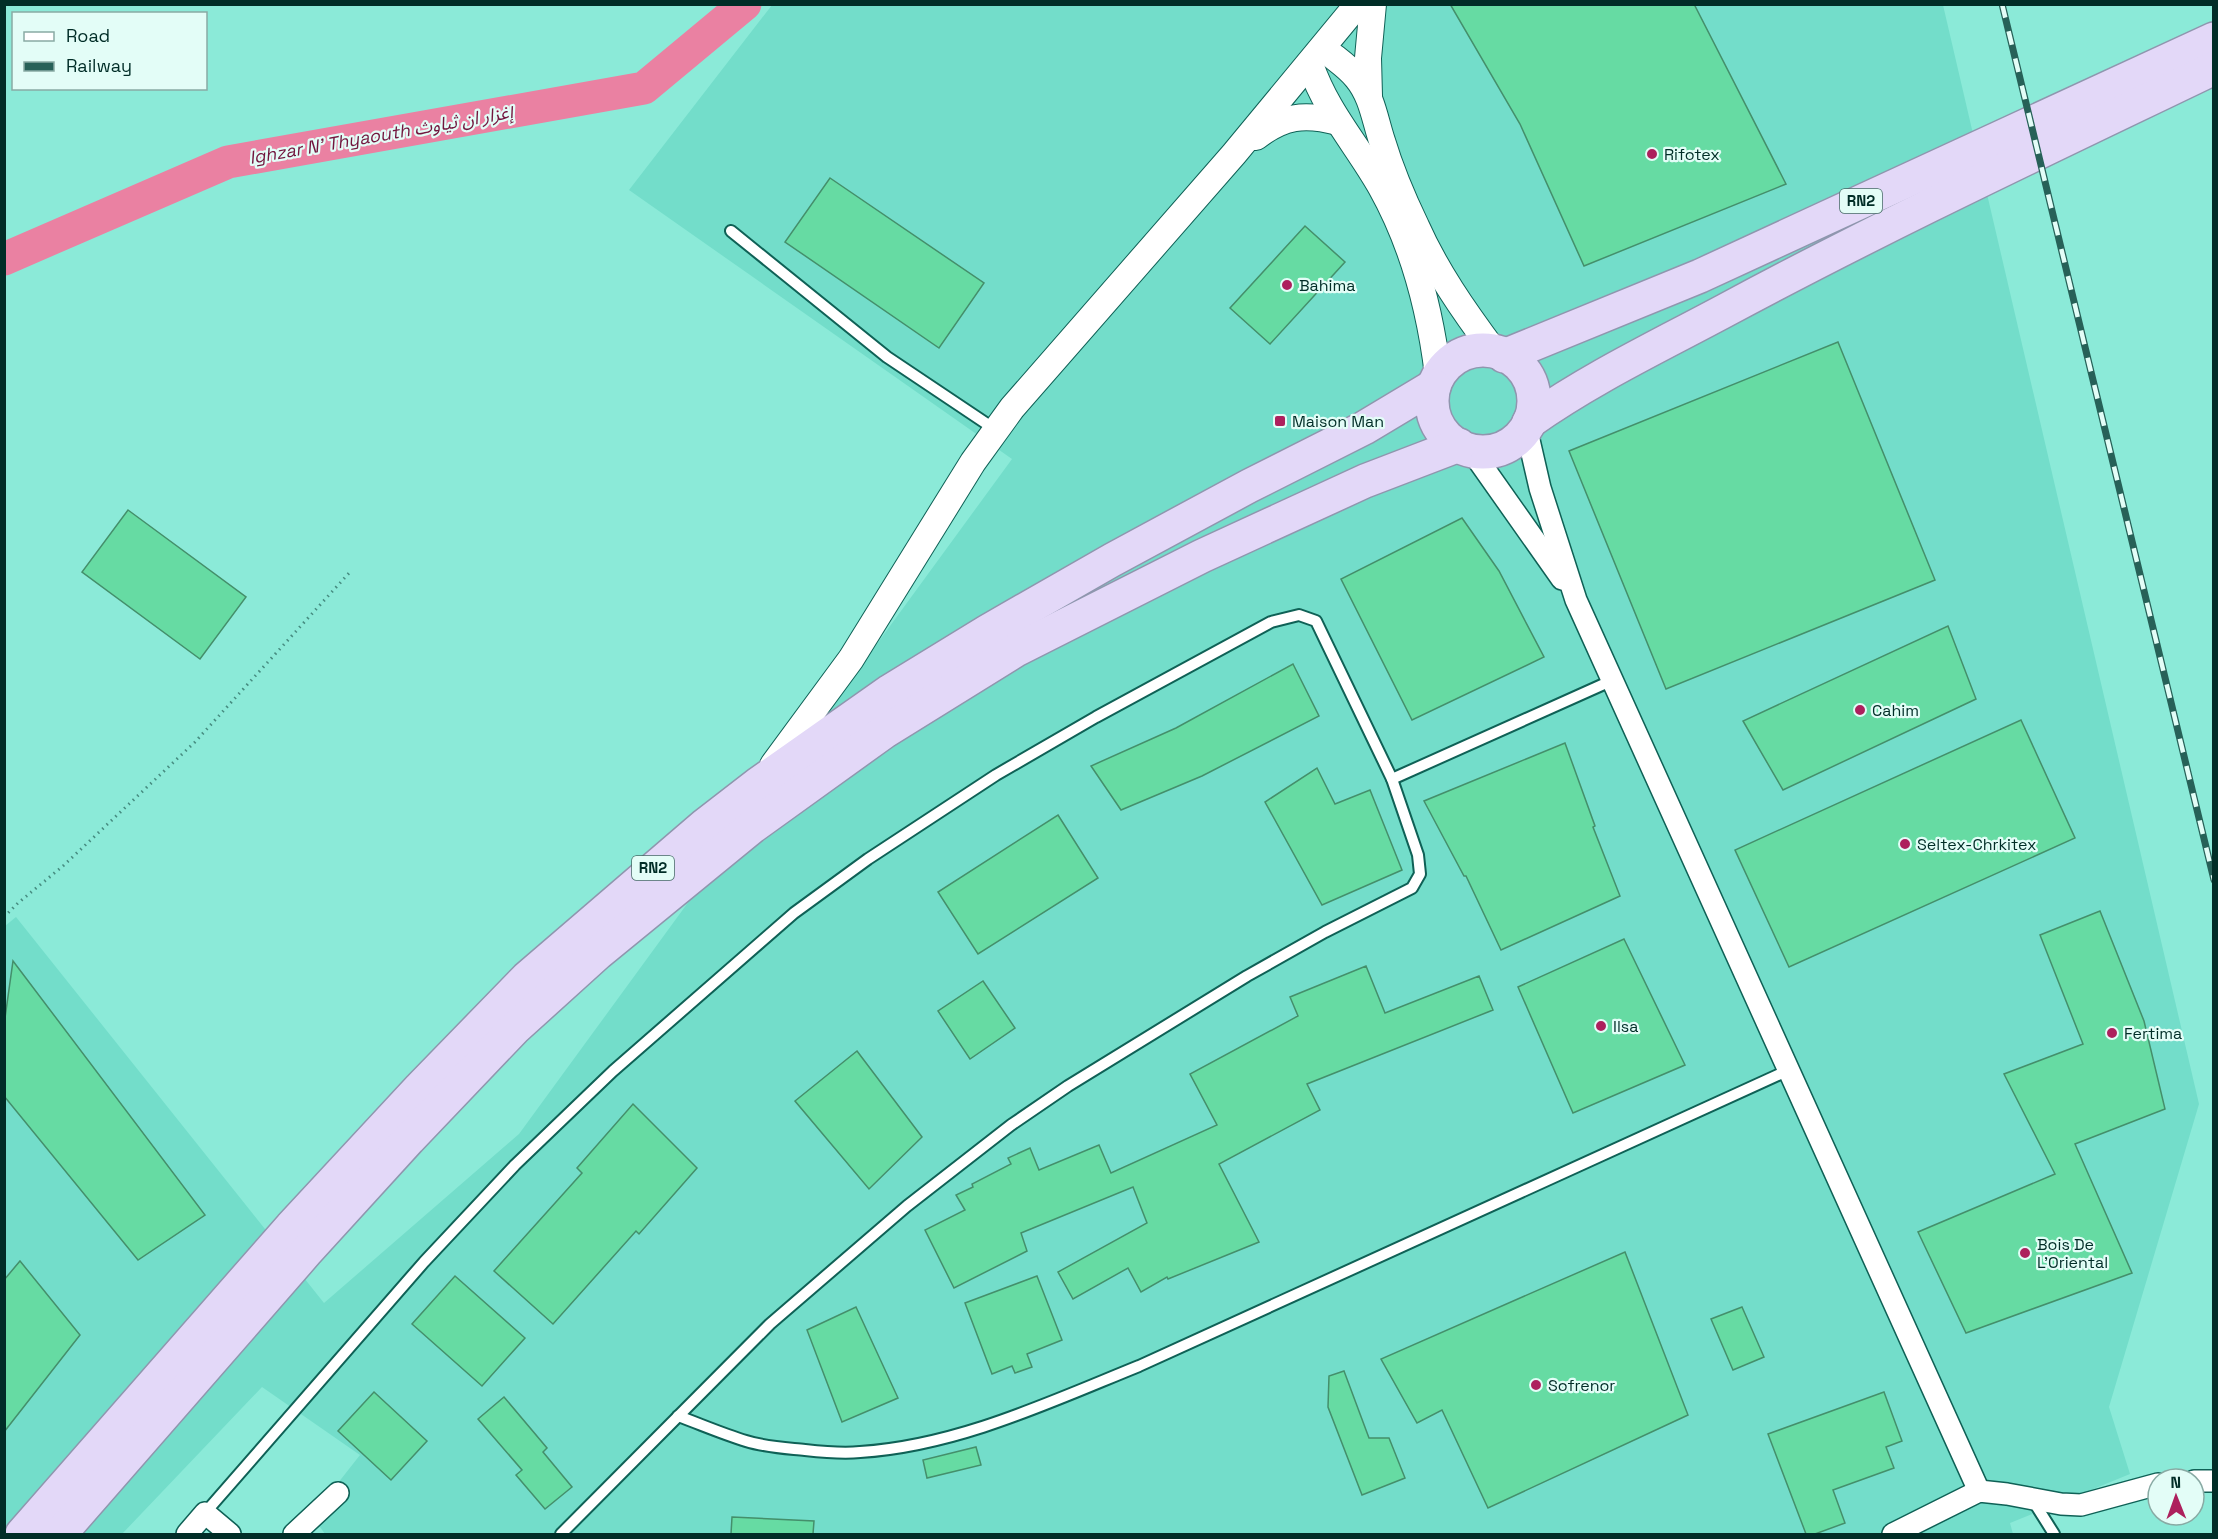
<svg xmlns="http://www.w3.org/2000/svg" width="2218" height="1539" font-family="'Space Grotesk','Noto Sans Arabic',sans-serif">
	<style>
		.built { fill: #73ddca }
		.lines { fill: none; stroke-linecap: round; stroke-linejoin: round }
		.river { stroke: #ea81a2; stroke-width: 33 }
		.building { fill: #66dba3; stroke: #448f6b; stroke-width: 1.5 }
		.service-casing { stroke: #0f6156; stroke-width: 14 }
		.minor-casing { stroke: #0f6156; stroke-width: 24 }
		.tertiary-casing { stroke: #0f6156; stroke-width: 28 }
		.trunk-casing { stroke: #8f96ae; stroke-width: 36 }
		.path { stroke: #468c80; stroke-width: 3; stroke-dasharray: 1.5 4.5; stroke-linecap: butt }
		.service { stroke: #fff; stroke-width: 10 }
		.minor { stroke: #fff; stroke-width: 21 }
		.tertiary { stroke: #fff; stroke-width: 26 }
		.trunk { stroke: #e3d8f8; stroke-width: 33 }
		.rail-casing { stroke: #276158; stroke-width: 7 }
		.rail { stroke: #e3fdf7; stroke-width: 4.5; stroke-dasharray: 14; stroke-linecap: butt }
		.poi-dot { fill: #ad205d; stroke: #e3fdf7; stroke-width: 2 }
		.labels { text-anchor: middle; stroke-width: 4.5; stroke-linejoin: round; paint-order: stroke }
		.shield { fill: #e3fdf7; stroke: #456b65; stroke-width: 1.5 }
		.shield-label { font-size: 15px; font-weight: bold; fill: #012d27 }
		.poi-label { font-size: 16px; fill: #012d27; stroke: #e3fdf7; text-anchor: start }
		.water-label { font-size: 18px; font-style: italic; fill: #72153d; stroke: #e3fdf7 }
	</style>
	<rect width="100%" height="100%" fill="#8bead8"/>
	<!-- built -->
	<polygon class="built" points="772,5 1943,5 2199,1104 2109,1407 2130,1474 2010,1523 2013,1534 325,1534 312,1516 360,1455 262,1387 122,1534 5,1534 5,926 16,917 324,1303 519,1134 1012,459 629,190"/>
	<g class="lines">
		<!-- river -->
		<polyline class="river" points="4,259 228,162 644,88 745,4"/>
	</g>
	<!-- building -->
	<g class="building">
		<polygon points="1450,4 1694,4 1786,184 1584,266 1520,124"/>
		<polygon points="830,178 984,283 939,348 785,242"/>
		<polygon points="1305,226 1345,262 1270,344 1230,308"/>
		<polygon points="1838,342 1935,580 1666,689 1569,451"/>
		<polygon points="128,510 246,597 200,659 82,572"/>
		<polygon points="1462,518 1499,571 1544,657 1412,720 1341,579"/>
		<polygon points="1948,626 1976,699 1783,790 1743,721"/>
		<polygon points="1293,664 1319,716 1202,776 1121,810 1091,766 1176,728"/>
		<polygon points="2021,720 2075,838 1789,967 1735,850"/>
		<polygon points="1565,743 1595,826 1593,827 1620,896 1501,950 1466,876 1464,876 1424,801"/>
		<polygon points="1317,768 1335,804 1370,790 1402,870 1322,905 1265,802"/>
		<polygon points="1058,815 1098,878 978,954 938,892"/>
		<polygon points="2100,911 2144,1021 2165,1109 2075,1144 2132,1273 1966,1333 1918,1232 2055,1174 2004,1074 2083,1044 2040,935"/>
		<polygon points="1624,939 1685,1065 1573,1113 1518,987"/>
		<polygon points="13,961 205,1215 138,1260 4,1096 4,1025"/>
		<polygon points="1366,966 1385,1013 1479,976 1493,1010 1307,1084 1320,1110 1219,1164 1259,1242 1168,1279 1167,1277 1141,1292 1128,1268 1073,1299 1058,1272 1147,1223 1133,1187 1021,1233 1027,1251 954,1288 925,1230 965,1210 956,1195 973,1187 972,1184 1011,1164 1008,1158 1030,1148 1039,1170 1099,1145 1111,1173 1217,1125 1190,1074 1298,1016 1290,997"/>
		<polygon points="983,981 1015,1028 970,1059 938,1011"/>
		<polygon points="857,1051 922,1137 869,1189 795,1101"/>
		<polygon points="633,1104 697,1168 639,1234 636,1231 553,1324 494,1271 582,1173 577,1168"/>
		<polygon points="1625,1252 1688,1415 1488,1508 1442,1410 1417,1423 1381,1359"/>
		<polygon points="20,1261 80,1335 4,1432 4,1280"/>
		<polygon points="455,1276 525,1338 482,1386 412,1324"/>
		<polygon points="1037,1276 1062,1340 1027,1354 1032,1367 1015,1373 1012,1366 992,1374 965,1303"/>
		<polygon points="856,1307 898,1398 842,1422 807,1330"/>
		<polygon points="1742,1307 1764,1357 1733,1370 1711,1319"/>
		<polygon points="1344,1371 1369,1438 1389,1438 1405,1478 1362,1495 1328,1407 1329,1376"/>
		<polygon points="374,1392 427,1441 391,1480 338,1431"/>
		<polygon points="1884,1392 1902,1441 1886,1447 1894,1468 1833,1490 1845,1523 1815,1534 1806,1534 1768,1434"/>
		<polygon points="504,1397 547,1448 543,1452 572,1487 545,1509 516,1475 522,1470 478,1419"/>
		<polygon points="976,1447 981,1465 927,1478 923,1460"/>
		<polygon points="732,1517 814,1521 813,1534 731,1534"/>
	</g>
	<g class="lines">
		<defs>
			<g id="service">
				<polyline points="731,231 887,357 996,430"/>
				<polyline points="1392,779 1613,680"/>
				<path d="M678,1416C700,1424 723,1434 746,1441C765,1447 786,1448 805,1450C823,1452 842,1454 860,1452C957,1446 1050,1402 1139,1366L1789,1070"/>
				<polyline points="2032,1499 2054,1534"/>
				<polyline points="205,1513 424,1262 515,1165 613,1071 794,913 868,859 996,775 1096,717 1271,622 1299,615 1316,621 1392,779 1418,855 1420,874 1412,888 1325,932 1247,976 1068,1086 1011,1125 907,1206 770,1324 561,1534"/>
			</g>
			<g id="minor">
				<polyline points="1526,427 1540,488 1576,600 1979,1491"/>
				<polyline points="1471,450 1562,579"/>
				<polyline points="2194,1481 2214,1481"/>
				<polyline points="187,1534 205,1513 230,1534"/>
				<polyline points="294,1534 338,1493"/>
				<polyline points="1893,1534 1979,1491 2007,1494 2061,1504 2081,1505 2158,1484"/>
			</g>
			<g id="tertiary">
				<path d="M1323,48C1334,58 1348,66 1357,78C1372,96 1375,120 1382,141C1391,171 1403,199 1416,226C1436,271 1464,311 1493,350"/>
				<path d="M1310,64C1327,113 1356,143 1381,187C1414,246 1430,309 1438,375"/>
				<polyline points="1369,96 1368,58 1373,4"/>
				<path d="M1256,137C1283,116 1304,113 1338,122"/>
				<polyline points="773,765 851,659 973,462 1012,408 1234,154 1358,4"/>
			</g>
			<g id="trunk">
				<circle cx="1483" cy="401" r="51"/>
				<polyline points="1504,356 1700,276 2214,39"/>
				<path d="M1529,422C1591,378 1659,346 1726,310C1886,224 2050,147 2214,68"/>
				<polyline points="22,1534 291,1227 420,1088 527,978 705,825 758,784 890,691 988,631 1112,560 1249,486 1364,428 1434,386"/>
				<polyline points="60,1534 306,1252 409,1139 514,1029 598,953 752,827 884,732 1016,650 1202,556 1365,481 1459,445"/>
			</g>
		</defs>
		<!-- service casing -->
		<use href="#service" class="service-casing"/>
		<!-- minor casing -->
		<use href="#minor" class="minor-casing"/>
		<!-- tertiary casing -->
		<use href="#tertiary" class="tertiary-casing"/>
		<!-- trunk casing -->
		<use href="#trunk" class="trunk-casing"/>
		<!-- path -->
		<polyline class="path" points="4,917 18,903 63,866 195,742 350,572"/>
		<!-- service -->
		<use href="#service" class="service"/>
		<!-- minor -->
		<use href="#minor" class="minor"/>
		<!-- tertiary -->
		<use href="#tertiary" class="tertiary"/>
		<!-- trunk -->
		<use href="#trunk" class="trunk"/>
		<defs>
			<polyline id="rail" points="2002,4 2214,880"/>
		</defs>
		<!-- rail casing -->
		<use href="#rail" class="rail-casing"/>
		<!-- rail -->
		<use href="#rail" class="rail"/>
	</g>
	<!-- markers -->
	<g class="poi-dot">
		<circle cx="1652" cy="154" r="6"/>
		<circle cx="1287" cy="285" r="6"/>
		<rect x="1274" y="415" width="12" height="12" rx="3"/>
		<circle cx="1860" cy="710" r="6"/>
		<circle cx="1905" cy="844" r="6"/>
		<circle cx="1601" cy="1026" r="6"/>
		<circle cx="2112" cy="1033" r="6"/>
		<circle cx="2025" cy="1253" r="6"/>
		<circle cx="1536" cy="1385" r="6"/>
	</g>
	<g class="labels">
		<!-- shield labels -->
		<g class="shield">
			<rect x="1840" y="189" width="42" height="24" rx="4.5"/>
			<rect x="632" y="856" width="42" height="24" rx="4.5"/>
		</g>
		<g class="shield-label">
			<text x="1861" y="206">RN2</text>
			<text x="653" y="873">RN2</text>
		</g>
		<!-- poi labels -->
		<g class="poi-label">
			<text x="1664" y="160">Rifotex</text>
			<text x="1299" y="291">Bahima</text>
			<text x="1292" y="427">Maison Man</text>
			<text x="1872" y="716">Cahim</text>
			<text x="1917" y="850">Seltex-Chrkitex</text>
			<text x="1613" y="1032">Ilsa</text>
			<text x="2124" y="1039">Fertima</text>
			<text x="2037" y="1250">Bois De<tspan x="2037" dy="18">L'Oriental</tspan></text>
			<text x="1548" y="1391">Sofrenor</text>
		</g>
		<!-- water labels -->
		<g class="water-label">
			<text transform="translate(381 135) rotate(-10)" y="6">Ighzar N' Thyaouth إغزار ان ثياوث</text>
		</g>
	</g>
	<!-- border -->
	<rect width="2218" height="1539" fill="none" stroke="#012d27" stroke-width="12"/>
	<!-- legend -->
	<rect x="12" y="12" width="195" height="78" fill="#e3fdf7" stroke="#89aaa4" stroke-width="1.5"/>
	<rect x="24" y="32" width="30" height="9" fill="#ffffff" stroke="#89aaa4" stroke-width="1.5"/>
	<text x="66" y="42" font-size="18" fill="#012d27">Road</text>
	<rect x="24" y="62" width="30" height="9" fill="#276158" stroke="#89aaa4" stroke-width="1.5"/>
	<text x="66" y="72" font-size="18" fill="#012d27">Railway</text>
	<!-- north arrow -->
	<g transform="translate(2176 1497) rotate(359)"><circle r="28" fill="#e3fdf7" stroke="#89aaa4" stroke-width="1.5"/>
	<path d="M0-4.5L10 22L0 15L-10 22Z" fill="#ad205d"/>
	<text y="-9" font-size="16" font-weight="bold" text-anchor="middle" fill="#012d27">N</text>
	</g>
</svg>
